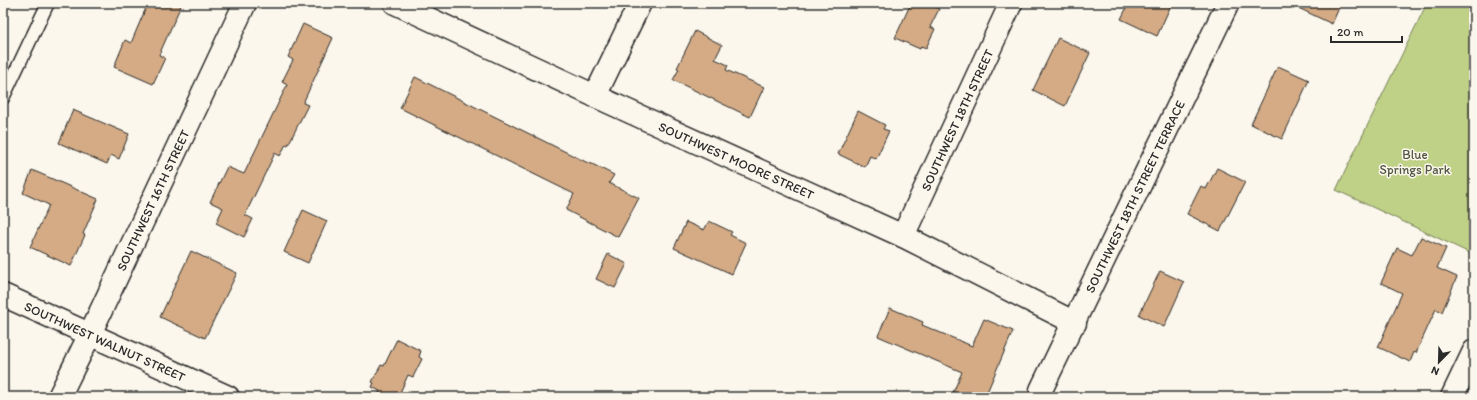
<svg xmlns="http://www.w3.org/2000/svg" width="1477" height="400" font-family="Itim,sans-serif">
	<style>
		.green { fill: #bfd186; stroke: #757e58 }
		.building { fill: #d4ab85; stroke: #2b2b2b }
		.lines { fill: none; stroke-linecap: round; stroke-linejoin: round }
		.lane-casing { stroke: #2b2b2b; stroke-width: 15 }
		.street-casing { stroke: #2b2b2b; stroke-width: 25 }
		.secondary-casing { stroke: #2b2b2b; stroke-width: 25 }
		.lane { stroke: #fbf7ec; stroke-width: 12 }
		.street { stroke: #fbf7ec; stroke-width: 22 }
		.secondary { stroke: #fbf7ec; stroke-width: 22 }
		.labels { text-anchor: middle; stroke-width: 3; stroke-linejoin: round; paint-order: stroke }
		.street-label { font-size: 13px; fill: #2b2b2b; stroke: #fbf7ec }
		.park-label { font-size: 13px; fill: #505442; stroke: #fbf7ec }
	</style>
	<rect width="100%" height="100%" fill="#fbf7ec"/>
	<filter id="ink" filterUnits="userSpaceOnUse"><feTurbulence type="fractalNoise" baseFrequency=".025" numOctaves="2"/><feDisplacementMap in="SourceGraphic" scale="8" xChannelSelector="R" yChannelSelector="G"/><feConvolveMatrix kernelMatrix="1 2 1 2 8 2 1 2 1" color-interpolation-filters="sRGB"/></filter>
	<g filter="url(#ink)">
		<!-- green -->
		<polygon class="green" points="1427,3 1474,3 1474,255 1336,190"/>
		<!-- building -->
		<g class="building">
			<polygon points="148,3 182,3 159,55 165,58 153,84 114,67 125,40 131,43"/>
			<polygon points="911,3 927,3 939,9 930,27 935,29 926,48 921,46 920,49 895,38"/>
			<polygon points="1129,3 1172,3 1157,36 1121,19"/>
			<polygon points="1288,3 1341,3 1332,24"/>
			<polygon points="303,24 333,38 303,103 308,105 288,145 286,144 280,156 275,153 245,215 253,219 244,237 216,223 223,208 210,202 227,167 244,174 287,85 282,82 293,60 288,57"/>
			<polygon points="695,31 722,45 715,59 728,65 726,70 764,87 750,117 673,80 679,69 677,68"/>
			<polygon points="1058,38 1090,53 1065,106 1033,90"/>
			<polygon points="1278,66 1309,80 1282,139 1251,124"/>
			<polygon points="415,77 590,164 590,163 614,175 609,183 639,198 618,237 566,210 574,194 400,108"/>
			<polygon points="73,110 129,134 119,159 111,155 107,164 59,143"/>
			<polygon points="858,111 885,125 883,129 889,131 876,159 870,156 865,167 838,154"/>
			<polygon points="1217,168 1245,182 1220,231 1187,214 1201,186 1206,189"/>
			<polygon points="32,170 98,199 83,234 85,235 71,266 30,247 49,205 23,193"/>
			<polygon points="303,210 327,221 308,263 284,252"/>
			<polygon points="709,221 732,232 730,235 746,243 732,274 674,248 686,222 704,230"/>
			<polygon points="1421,237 1446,248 1437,268 1457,277 1442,312 1436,309 1416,353 1414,352 1410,362 1378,347 1402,293 1381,283 1397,248 1412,255"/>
			<polygon points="191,251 237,273 205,338 160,317"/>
			<polygon points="608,254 627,264 615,288 596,279"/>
			<polygon points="1160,271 1184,282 1164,327 1139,315"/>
			<polygon points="890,308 923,322 922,325 972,346 984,319 1013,331 985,397 951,397 962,372 878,336"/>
			<polygon points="397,339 421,351 419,357 422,359 413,377 408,375 398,397 377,397 380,391 372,387 374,383 372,382 381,365 384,366"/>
		</g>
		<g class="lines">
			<defs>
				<polyline id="lane" points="3,98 48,3"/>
				<g id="street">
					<path id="s1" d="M395,3L595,96L903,236L1075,323"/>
					<polyline points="595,96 640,3"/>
					<path id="s2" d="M903,236L1011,3"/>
					<path id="s3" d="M1041,390L1228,3"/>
					<path id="s4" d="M59,397L90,334L245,3"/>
					<polyline points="1452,397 1474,351"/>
				</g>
				<g id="secondary">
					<path id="s5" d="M3,295L228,397"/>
				</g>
			</defs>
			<!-- lane casing -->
			<use href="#lane" class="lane-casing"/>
			<!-- street casing -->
			<use href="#street" class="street-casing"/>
			<!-- secondary casing -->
			<use href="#secondary" class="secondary-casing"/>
			<!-- lane -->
			<use href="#lane" class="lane"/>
			<!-- street -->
			<use href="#street" class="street"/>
			<!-- secondary -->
			<use href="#secondary" class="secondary"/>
		</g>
	</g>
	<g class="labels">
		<!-- street labels -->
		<g class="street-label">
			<text dy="5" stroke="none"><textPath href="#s2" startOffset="128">SOUTHWEST 18TH STREET</textPath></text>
			<text dy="5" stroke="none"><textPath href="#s1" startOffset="376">SOUTHWEST MOORE STREET</textPath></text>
			<text dy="5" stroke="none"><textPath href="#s3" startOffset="215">SOUTHWEST 18TH STREET TERRACE</textPath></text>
			<text dy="5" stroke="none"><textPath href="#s4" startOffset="218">SOUTHWEST 16TH STREET</textPath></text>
			<text dy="5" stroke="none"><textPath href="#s5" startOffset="112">SOUTHWEST WALNUT STREET</textPath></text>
		</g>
		<!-- park labels -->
		<g class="park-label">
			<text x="1415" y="159">Blue<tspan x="1415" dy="15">Springs Park</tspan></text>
		</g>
	</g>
	<!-- margin -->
	<rect width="1477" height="400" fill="none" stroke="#fbf7ec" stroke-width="16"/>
	<rect x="8" y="8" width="1461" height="384" fill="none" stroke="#2b2b2b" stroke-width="1.5" filter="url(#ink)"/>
	<!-- north arrow -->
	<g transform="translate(1439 362) rotate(203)" stroke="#fbf7ec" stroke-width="3" paint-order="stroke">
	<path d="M0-3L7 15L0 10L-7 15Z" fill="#2b2b2b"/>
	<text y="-6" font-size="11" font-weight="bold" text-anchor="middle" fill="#2b2b2b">N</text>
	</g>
	<!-- scale -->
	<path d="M1331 36v6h71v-6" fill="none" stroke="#2b2b2b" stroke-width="2"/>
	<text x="1337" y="36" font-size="12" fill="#2b2b2b" stroke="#fbf7ec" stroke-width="3" paint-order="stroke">20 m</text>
</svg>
